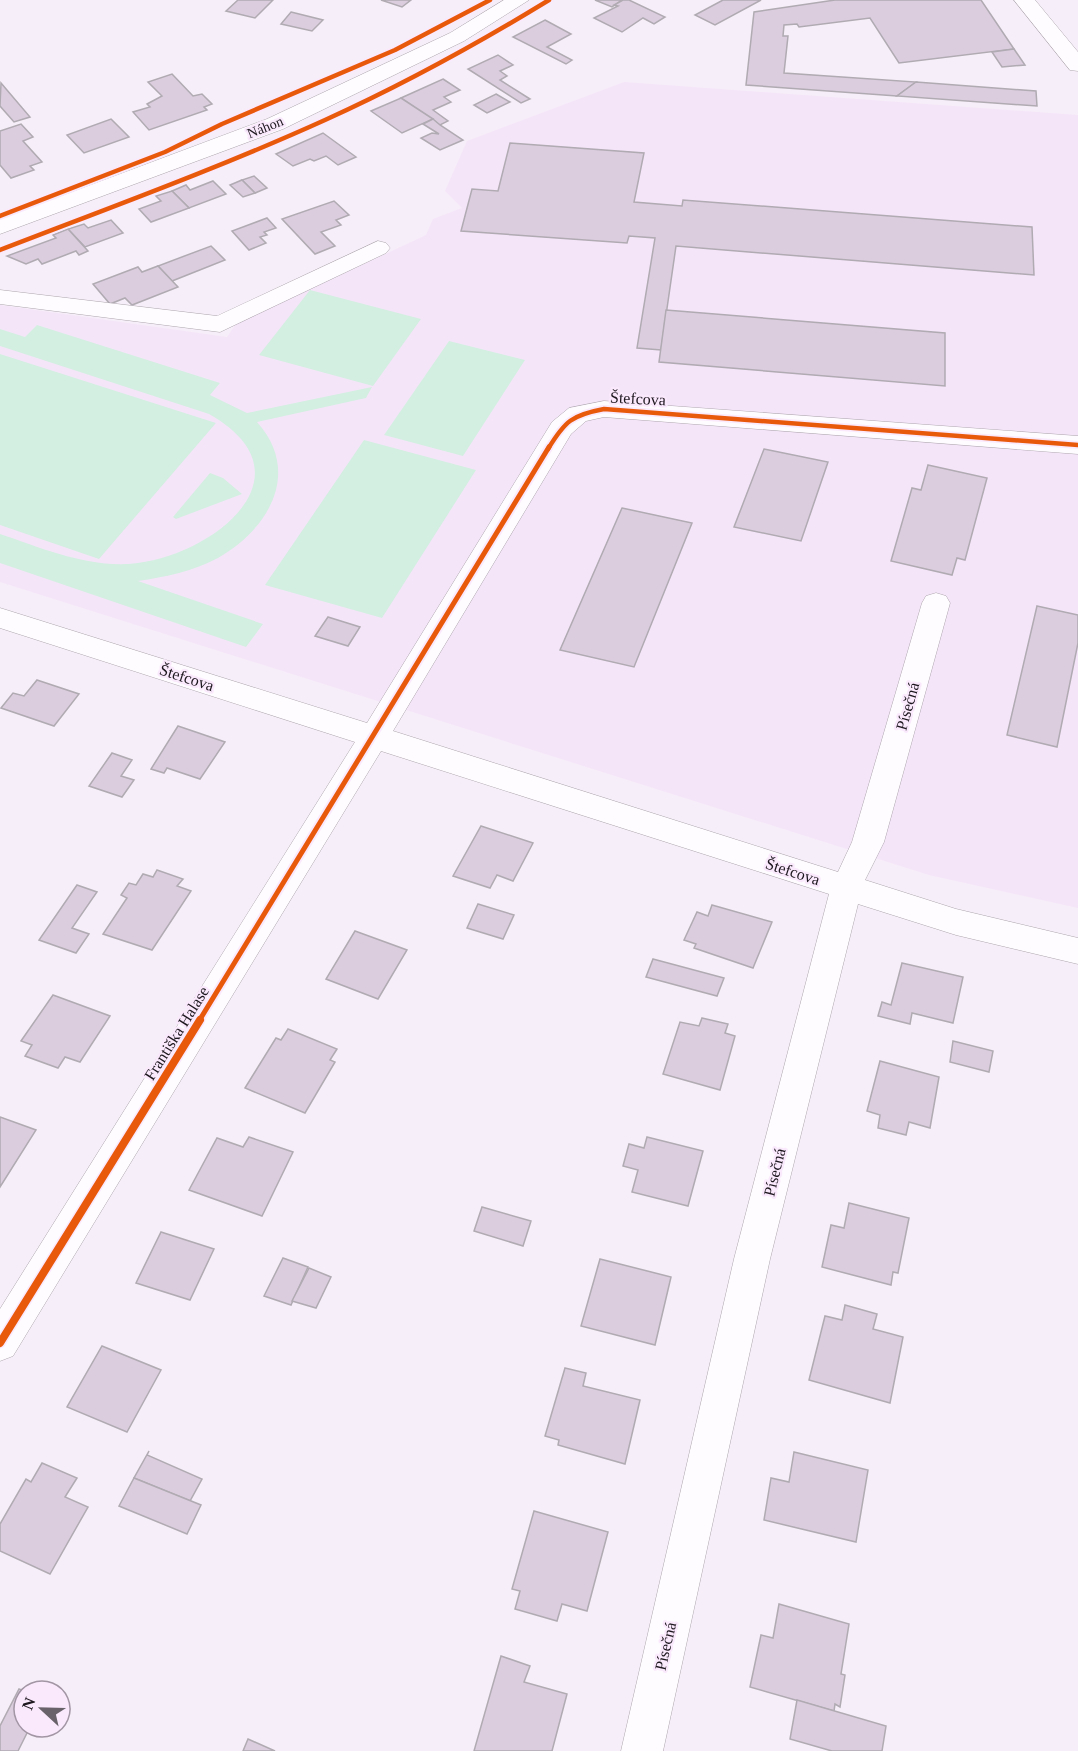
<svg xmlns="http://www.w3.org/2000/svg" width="1078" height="1751" font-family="'Times New Roman',serif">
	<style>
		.built { fill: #f5e5f9 }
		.green { fill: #d3efe1 }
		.building { fill: #dbcdde; stroke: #b0aab2; stroke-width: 1.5 }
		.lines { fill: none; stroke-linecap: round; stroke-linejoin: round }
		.street-casing { stroke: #ada6ae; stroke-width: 1 }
		.street { fill: #fefcfe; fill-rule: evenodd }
		.cycleway-far2-casing { stroke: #fae9fd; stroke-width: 8 }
		.cycleway-far1-casing { stroke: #fae9fd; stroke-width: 9 }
		.cycleway-casing { stroke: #fae9fd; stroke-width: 11 }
		.cycleway-far2 { stroke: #e8590c; stroke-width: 4.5 }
		.cycleway-far1 { stroke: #e8590c; stroke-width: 5 }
		.cycleway { stroke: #e8590c; stroke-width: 8 }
		.labels { text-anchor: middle; stroke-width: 4.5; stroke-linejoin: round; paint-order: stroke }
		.far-street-label { font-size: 14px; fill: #1d171e; stroke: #fae9fd }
		.street-label { font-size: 16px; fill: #1d171e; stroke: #fae9fd }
	</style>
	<rect width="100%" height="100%" fill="#f6eef8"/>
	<!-- built -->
	<polygon class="built" points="624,82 1078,115 1078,908 929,875 0,582 0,305 227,337 236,324 426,235 433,219 462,208 445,191 467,141"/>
	<!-- green -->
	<g class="green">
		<polygon points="310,290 421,319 373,386 259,355"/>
		<path d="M37,325L220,383L210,395L247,413L372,387L366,398L257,422C302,472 269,529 218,558C194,571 165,577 138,581L263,624L246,647L0,563V534C42,548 83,566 128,564C209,559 318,476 209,414L0,346V329L25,337Z"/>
		<polygon points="449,341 525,360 463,456 384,435"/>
		<polygon points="0,354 216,423 99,559 0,525"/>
		<polygon points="364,440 476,470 382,618 265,585"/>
		<polygon points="210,473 223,478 242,494 176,519 173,517"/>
	</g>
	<!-- building -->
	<g class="building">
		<polygon points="238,0 273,0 255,18 226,11"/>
		<polygon points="381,0 411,0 402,7"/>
		<polygon points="595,0 622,0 612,7"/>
		<polygon points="623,0 629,0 665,17 654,24 643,18 622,32 594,18 618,6 614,5"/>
		<polygon points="723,0 761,0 715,25 695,15"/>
		<polygon points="835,0 981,0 1014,49 899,63 870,18 799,27 797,24 784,25 783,36 788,36 784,73 916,82 897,96 746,85 754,12"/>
		<polygon points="291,12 323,20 312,31 281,24"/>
		<polygon points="545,20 571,34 547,47 572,60 566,64 513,37"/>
		<polygon points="1014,49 1025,65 1002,67 992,52"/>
		<polygon points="498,55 513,65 500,71 507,76 500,80 530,99 521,103 468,69"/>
		<polygon points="172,74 193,96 202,94 212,104 204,107 207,110 149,130 133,112 150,107 147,104 162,96 148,82"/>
		<polygon points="443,79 460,90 444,97 451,102 433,110 448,121 440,125 401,98"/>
		<polygon points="916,82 1036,91 1037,106 897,96"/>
		<polygon points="1,83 30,117 14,122 0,106"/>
		<polygon points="496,94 510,102 487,113 474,105"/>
		<polygon points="401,98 433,119 402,133 371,111"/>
		<polygon points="111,119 129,137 84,153 67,135"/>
		<polygon points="433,119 440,125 463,140 440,150 421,138 432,133 439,134 423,124"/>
		<polygon points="21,124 33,137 23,141 42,162 30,166 34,170 11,178 0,165 0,131"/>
		<polygon points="323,133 356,157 338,165 326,156 314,161 310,159 293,166 276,154"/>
		<polygon points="510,143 644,153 634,202 682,206 683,200 1032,227 1034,275 676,246 661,350 637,348 655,238 629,236 627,243 461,231 472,189 498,191"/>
		<polygon points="254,176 267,188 255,193 242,180"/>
		<polygon points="242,180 255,193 243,197 230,185"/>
		<polygon points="213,181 226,194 189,208 172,191 186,185 190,190"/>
		<polygon points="172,191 189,208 151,222 139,209 161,201 156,196"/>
		<polygon points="334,201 349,215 336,220 341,225 321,232 335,246 315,254 282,219"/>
		<polygon points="267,218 276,228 264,232 267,235 260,237 266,243 249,250 232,231"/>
		<polygon points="111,220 123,233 85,247 68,229 84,224 88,228"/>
		<polygon points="68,229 88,251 79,255 76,251 42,264 38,259 26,264 7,256 56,238 53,235"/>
		<polygon points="211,246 225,260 172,281 158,266"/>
		<polygon points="158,266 178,287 132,305 125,298 110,304 93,284 138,267 142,272"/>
		<polygon points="666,310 945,333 945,386 659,362"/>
		<polygon points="764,449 828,462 801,541 734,527"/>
		<polygon points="928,465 987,478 965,560 957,558 952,575 891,561 912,488 921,490"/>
		<polygon points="622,508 692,523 634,667 560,650"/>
		<polygon points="1037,606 1078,615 1078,643 1057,747 1007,735"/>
		<polygon points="328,617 360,627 348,646 315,636"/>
		<polygon points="37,680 79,694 54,726 1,708 13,693 24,696"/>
		<polygon points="178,726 225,742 200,779 167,768 164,773 151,769"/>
		<polygon points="112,753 132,760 121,776 134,780 122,797 89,786"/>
		<polygon points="481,826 533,843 513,881 497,875 490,888 453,876"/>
		<polygon points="157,870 183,879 177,886 191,891 152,950 103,934 127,898 121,895 129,883 136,885 143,874 153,877"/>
		<polygon points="77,885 97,892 72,928 89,934 76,953 39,940"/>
		<polygon points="478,904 514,915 503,939 467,928"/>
		<polygon points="712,905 772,922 753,968 694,948 696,944 684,940 697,912 708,916"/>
		<polygon points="355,931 407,950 378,999 326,979"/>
		<polygon points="653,959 724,978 717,996 646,977"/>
		<polygon points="902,963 963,977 953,1023 912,1013 910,1024 878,1016 882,1002 891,1005"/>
		<polygon points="53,995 110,1016 80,1062 65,1057 58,1068 25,1056 32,1045 21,1041"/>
		<polygon points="702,1018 728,1024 725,1033 735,1036 720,1090 663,1074 680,1022 699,1026"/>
		<polygon points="288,1029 337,1049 330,1060 335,1062 305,1113 245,1088 276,1038 281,1040"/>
		<polygon points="953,1041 993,1051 989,1072 950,1062"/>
		<polygon points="880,1061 939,1077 930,1128 909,1122 906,1135 878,1128 880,1115 867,1111"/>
		<polygon points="0,1117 36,1130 0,1187"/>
		<polygon points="249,1137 293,1152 262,1216 189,1190 217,1138 243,1147"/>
		<polygon points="647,1137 703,1151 688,1206 632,1192 638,1170 623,1166 629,1144 644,1148"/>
		<polygon points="849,1203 909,1218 898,1273 893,1272 891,1285 822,1267 831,1225 844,1228"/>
		<polygon points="482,1207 531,1221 523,1246 474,1231"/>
		<polygon points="161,1232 214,1249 190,1300 136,1283"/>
		<polygon points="283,1258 308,1267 291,1305 264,1296"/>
		<polygon points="600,1259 671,1277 655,1345 581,1326"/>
		<polygon points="309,1268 331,1277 316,1308 292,1301"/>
		<polygon points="845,1305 877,1314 873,1329 903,1337 890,1403 809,1380 825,1316 842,1320"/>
		<polygon points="102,1346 161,1370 127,1432 67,1407"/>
		<polygon points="565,1368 586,1373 583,1386 640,1400 625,1464 558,1445 559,1440 545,1436"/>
		<polygon points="149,1451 147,1455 202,1479 190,1501 134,1478"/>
		<polygon points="794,1452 868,1470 856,1542 764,1520 771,1478 789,1482"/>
		<polygon points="42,1463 77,1478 65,1497 88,1507 50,1574 0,1551 0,1524 26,1479 31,1482"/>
		<polygon points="134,1478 201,1505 187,1534 119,1506"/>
		<polygon points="534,1511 608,1532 587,1611 562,1604 557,1621 515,1609 520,1591 512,1589"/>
		<polygon points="779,1604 849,1624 841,1674 845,1675 840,1707 835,1704 834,1711 750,1687 761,1635 773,1638"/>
		<polygon points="501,1656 530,1666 524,1682 567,1694 552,1751 474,1751"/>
		<polygon points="19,1689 24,1691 24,1727 30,1727 18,1751 0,1751 0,1726"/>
		<polygon points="797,1700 886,1726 882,1751 832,1751 790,1739"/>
		<polygon points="248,1739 275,1751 243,1751"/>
	</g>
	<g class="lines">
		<defs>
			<g id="street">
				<polygon points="504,0 529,0 464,41 283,129 0,234 0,219 267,119 450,33"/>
				<polygon points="1014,0 1035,0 1078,52 1078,71 1070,70"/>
				<polygon points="378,241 386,243 390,248 386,253 220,332 0,304 0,290 217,316"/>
				<polygon points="604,401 1078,436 1078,454 604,417 586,421 571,434 393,731 838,872 852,842 922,603 926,596 936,593 946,596 950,603 884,842 865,880 956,909 1078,938 1078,964 956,935 858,904 770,1259 663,1751 621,1751 734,1259 829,894 381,751 13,1356 0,1361 0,1309 355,742 0,628 0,608 367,723 552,422 569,408"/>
			</g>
		</defs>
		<!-- street casing -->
		<use href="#street" class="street-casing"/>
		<!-- street -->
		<use href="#street" class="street"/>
		<defs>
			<g id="cycleway-far2">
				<polyline points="0,216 165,152 222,124 395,50 490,0"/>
				<path d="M0,250C109,208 219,168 325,120C402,85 477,44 549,0"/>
				<path d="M548,449C565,421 572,415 604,409L1078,445"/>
			</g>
			<polyline id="cycleway-far1" points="199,1021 549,447"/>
			<polyline id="cycleway" points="0,1343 200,1020"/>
		</defs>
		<!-- cycleway-far2 casing -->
		<use href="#cycleway-far2" class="cycleway-far2-casing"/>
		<!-- cycleway-far1 casing -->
		<use href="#cycleway-far1" class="cycleway-far1-casing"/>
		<!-- cycleway casing -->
		<use href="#cycleway" class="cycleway-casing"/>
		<!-- cycleway-far2 -->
		<use href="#cycleway-far2" class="cycleway-far2"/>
		<!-- cycleway-far1 -->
		<use href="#cycleway-far1" class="cycleway-far1"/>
		<!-- cycleway -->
		<use href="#cycleway" class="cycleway"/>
	</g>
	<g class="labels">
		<!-- far-street labels -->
		<g class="far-street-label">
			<text transform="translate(265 127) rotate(-22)" y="5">Náhon</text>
		</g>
		<!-- street labels -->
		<g class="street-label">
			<text transform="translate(638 398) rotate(3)" y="6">Štefcova</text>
			<text transform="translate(187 677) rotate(18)" y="6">Štefcova</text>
			<text transform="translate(907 706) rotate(-74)" y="6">Písečná</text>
			<text transform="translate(793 871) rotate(18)" y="6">Štefcova</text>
			<text transform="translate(176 1033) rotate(-58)" y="6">Františka Halase</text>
			<text transform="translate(774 1172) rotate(-76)" y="6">Písečná</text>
			<text transform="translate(665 1646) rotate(-77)" y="6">Písečná</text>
		</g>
	</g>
	<!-- north arrow -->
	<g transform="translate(42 1709) rotate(292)"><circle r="28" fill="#fae9fd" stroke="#a295a4" stroke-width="1.5"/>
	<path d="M0-4.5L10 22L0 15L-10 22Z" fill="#69626a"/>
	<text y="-9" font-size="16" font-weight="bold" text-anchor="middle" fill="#1d171e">N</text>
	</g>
</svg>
